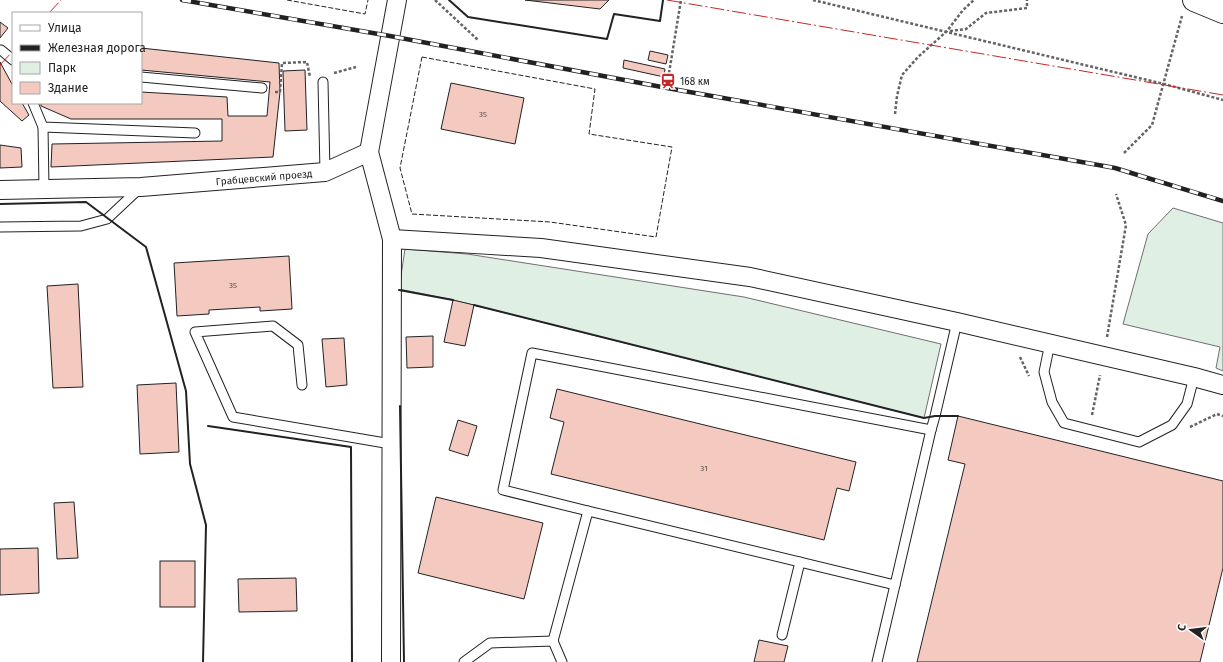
<svg xmlns="http://www.w3.org/2000/svg" width="1223" height="662" font-family="'Fira Sans',sans-serif">
	<style>
		.green { fill: #e0efe3; stroke: #6f6f6f }
		.building { fill: #f3c9c0; stroke: #222 }
		.lines { fill: none; stroke-linecap: round; stroke-linejoin: round }
		.lane-casing { stroke: #222; stroke-width: 11 }
		.street-casing { stroke: #222; stroke-width: 20 }
		.primary-casing { stroke: #222; stroke-width: 24 }
		.path { stroke: #646464; stroke-width: 2.5; stroke-dasharray: 3 2; stroke-linecap: butt }
		.lane { stroke: #fff; stroke-width: 9 }
		.street { stroke: #fff; stroke-width: 18 }
		.primary { stroke: #fff; stroke-width: 22 }
		.rail-casing { stroke: #222; stroke-width: 4.5 }
		.rail { stroke: #fff; stroke-width: 3; stroke-dasharray: 9; stroke-linecap: butt }
		.fence { stroke: #222; stroke-width: 1; stroke-dasharray: 5 2; stroke-linecap: butt }
		.wall { stroke: #222; stroke-width: 2 }
		.power { stroke: #c62828; stroke-width: 1; stroke-dasharray: 14 3 2 3; stroke-linecap: butt }
		.labels { text-anchor: middle; stroke-width: 3; stroke-linejoin: round; paint-order: stroke }
		.number-label { font-size: 8px; fill: #564c4a }
		.poi-label { font-size: 10px; fill: #222; stroke: #fff; text-anchor: start }
		.street-label { font-size: 10px; fill: #222; stroke: #fff }
	</style>
	<rect width="100%" height="100%" fill="#fff"/>
	<!-- green -->
	<g class="green">
		<polygon points="1173,208 1223,223 1223,371 1216,368 1220,347 1123,324 1148,234"/>
		<polygon points="405,249 467,254 744,297 941,344 924,418 453,300 399,289"/>
	</g>
	<!-- building -->
	<g class="building">
		<polygon points="525,0 609,0 600,9"/>
		<polygon points="0,22 8,28 0,38"/>
		<polygon points="141,48 279,63 280,92 273,157 51,167 52,144 222,141 222,119 71,119 41,106 41,103 141,103 141,92 227,97 228,116 267,116 270,82 141,70"/>
		<polygon points="650,51 668,55 666,64 648,60"/>
		<polygon points="624,60 665,69 664,77 623,68"/>
		<polygon points="0,62 13,86 13,103 22,103 29,115 22,121 0,101"/>
		<polygon points="305,70 307,130 285,131 283,71"/>
		<polygon points="451,83 524,98 515,144 441,129"/>
		<polygon points="0,145 21,148 22,167 0,168"/>
		<polygon points="289,256 292,309 260,311 260,307 209,310 209,314 177,316 174,263"/>
		<polygon points="78,284 83,387 53,388 47,286"/>
		<polygon points="453,300 474,305 465,346 444,342"/>
		<polygon points="433,336 433,367 407,368 406,337"/>
		<polygon points="344,338 347,385 326,387 322,339"/>
		<polygon points="176,383 179,452 140,454 137,385"/>
		<polygon points="557,389 856,462 849,491 837,488 824,540 551,474 564,422 550,418"/>
		<polygon points="958,416 1223,481 1223,568 1200,662 917,662 965,464 948,460"/>
		<polygon points="458,420 477,426 468,456 449,450"/>
		<polygon points="436,497 543,523 524,599 418,573"/>
		<polygon points="74,502 78,558 57,559 54,503"/>
		<polygon points="38,548 39,593 0,595 0,549"/>
		<rect x="160" y="561" width="35" height="46"/>
		<polygon points="296,578 297,611 239,612 238,579"/>
		<polygon points="759,640 788,646 784,662 754,662"/>
	</g>
	<g class="lines">
		<defs>
			<g id="lane">
				<polyline points="1,50 13,60"/>
				<polyline points="141,77 262,88"/>
				<polyline points="323,82 325,172"/>
				<polyline points="33,103 43,127 195,133"/>
				<polyline points="43,127 44,188"/>
				<polyline points="0,227 81,226 107,219 140,188"/>
				<polyline points="1050,343 1044,372 1052,402 1064,423 1139,442 1172,425 1187,404 1194,377"/>
				<polyline points="302,385 298,345 273,326 195,332 233,417 391,444"/>
				<polyline points="931,430 935,416 957,322"/>
				<polyline points="588,511 503,490 532,353 931,430 895,585"/>
				<polyline points="782,635 800,562"/>
				<polyline points="553,641 588,511 895,585 877,662"/>
				<polyline points="464,662 490,643 553,641 562,662"/>
			</g>
			<g id="street">
				<polyline points="0,190 141,187 325,172 369,152"/>
				<polyline points="392,239 541,248 750,277 957,322 1194,377 1223,385"/>
				<polyline points="391,662 392,239 369,152 397,0"/>
			</g>
			<polyline id="primary" points="1194,0 1223,12"/>
		</defs>
		<!-- lane casing -->
		<use href="#lane" class="lane-casing"/>
		<!-- street casing -->
		<use href="#street" class="street-casing"/>
		<!-- primary casing -->
		<use href="#primary" class="primary-casing"/>
		<!-- path -->
		<g class="path">
			<polyline points="435,0 478,40"/>
			<polyline points="813,0 1164,84 1223,100"/>
			<polyline points="950,31 966,29 986,13 1027,8 1027,0"/>
			<polyline points="334,73 356,67"/>
			<polyline points="669,73 681,0"/>
			<polyline points="275,92 280,92 282,63 307,62 310,77"/>
			<polyline points="895,114 897,96 902,75 918,57 947,31 963,10 974,0"/>
			<polyline points="1124,153 1152,125 1182,16"/>
			<polyline points="1107,337 1126,225 1116,194"/>
			<polyline points="1020,357 1029,376"/>
			<polyline points="1092,415 1100,375"/>
			<polyline points="1190,427 1217,414 1223,416"/>
		</g>
		<!-- lane -->
		<use href="#lane" class="lane"/>
		<!-- street -->
		<use href="#street" class="street"/>
		<!-- primary -->
		<use href="#primary" class="primary"/>
		<defs>
			<polyline id="rail" points="182,0 390,36 667,88 1115,168 1223,201"/>
		</defs>
		<!-- rail casing -->
		<use href="#rail" class="rail-casing"/>
		<!-- rail -->
		<use href="#rail" class="rail"/>
		<!-- fence -->
		<g class="fence">
			<polyline points="287,0 365,14 368,0"/>
			<polygon points="422,57 595,89 589,134 672,147 656,237 550,222 412,214 400,168"/>
		</g>
		<!-- wall -->
		<g class="wall">
			<polyline points="449,0 468,17 607,39 614,14 660,21 663,0"/>
			<polyline points="0,204 86,202 146,247 186,391 190,464 206,525 203,662"/>
			<polyline points="399,290 453,300"/>
			<polyline points="474,305 924,418 935,416 958,416"/>
			<polyline points="400,406 404,662"/>
			<polyline points="208,426 351,447 352,662"/>
		</g>
		<!-- power -->
		<g class="power">
			<polyline points="667,0 1223,95"/>
			<polyline points="49,13 61,0"/>
			<polyline points="0,65 13,51"/>
		</g>
	</g>
	<!-- icons -->
	<defs>
		<symbol id="station-bare" viewBox="-9 -9 18 18"><path d="M-3-6H3Q5-6 5-4V2Q5 4 3 4L4.5 6H3L1.5 4h-3L-3 6H-4.5L-3 4Q-5 4-5 2V-4Q-5-6-3-6ZM-3.5-4v3h7v-3ZM-3.5 1v1.5H-2V1ZM2 1v1.5H3.5V1Z" fill="#c62828" stroke="#fff" stroke-width="2.5" paint-order="stroke"/></symbol>
	</defs>
	<g fill-rule="evenodd">
		<use href="#station-bare" x="657" y="70" width="22" height="22"/>
	</g>
	<g class="labels">
		<!-- number labels -->
		<g class="number-label">
			<text x="483" y="117">35</text>
			<text x="233" y="288">35</text>
			<text x="704" y="471">31</text>
		</g>
		<!-- poi labels -->
		<g class="poi-label">
			<text x="680" y="85">168 км</text>
		</g>
		<!-- street labels -->
		<g class="street-label">
			<text transform="translate(264 177) rotate(-5)" y="4">Грабцевский проезд</text>
		</g>
	</g>
	<!-- legend -->
	<rect x="12" y="12" width="130" height="92" fill="#ffffff" stroke="#a7a7a7"/>
	<rect x="20" y="25" width="20" height="6" fill="#ffffff" stroke="#a7a7a7"/>
	<text x="48" y="32" font-size="12" fill="#222222">Улица</text>
	<rect x="20" y="45" width="20" height="6" fill="#222222" stroke="#a7a7a7"/>
	<text x="48" y="52" font-size="12" fill="#222222">Железная дорога</text>
	<rect x="20" y="62" width="20" height="12" fill="#e0efe3" stroke="#a7a7a7"/>
	<text x="48" y="72" font-size="12" fill="#222222">Парк</text>
	<rect x="20" y="82" width="20" height="12" fill="#f3c9c0" stroke="#a7a7a7"/>
	<text x="48" y="92" font-size="12" fill="#222222">Здание</text>
	<!-- north arrow -->
	<g transform="translate(1191 630) rotate(284)" stroke="#ffffff" stroke-width="3" paint-order="stroke">
	<path d="M0-3L7 15L0 10L-7 15Z" fill="#222222"/>
	<text y="-6" font-size="11" font-weight="bold" text-anchor="middle" fill="#222222">С</text>
	</g>
</svg>
